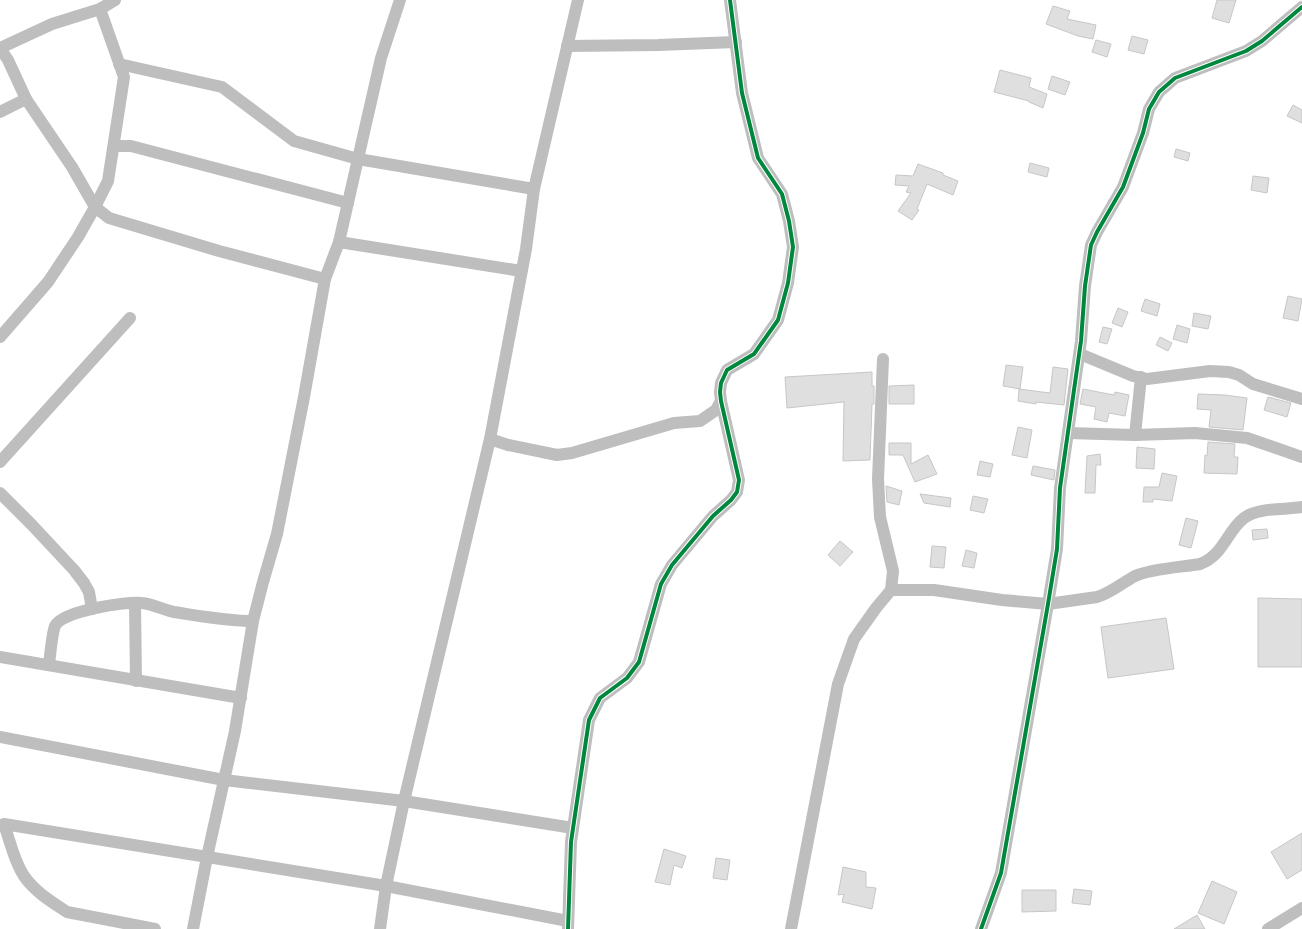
<svg xmlns="http://www.w3.org/2000/svg" width="1302" height="929" font-family="Quicksand,sans-serif">
	<style>
		.building { fill: #dfdfdf; stroke: #c7c7c7 }
		.lines { fill: none; stroke-linecap: round; stroke-linejoin: round }
		.minor { stroke: #bebebe; stroke-width: 12 }
		.cycleway-casing { stroke: #fff; stroke-width: 6 }
		.cycleway { stroke: #00873e; stroke-width: 4 }
	</style>
	<rect width="100%" height="100%" fill="#fff"/>
	<!-- building -->
	<g class="building">
		<polygon points="1217,0 1236,0 1229,23 1212,18"/>
		<polygon points="1053,6 1070,11 1067,19 1096,25 1093,39 1078,36 1046,24"/>
		<polygon points="1132,36 1148,40 1144,54 1128,50"/>
		<polygon points="1096,40 1111,44 1107,57 1092,52"/>
		<polygon points="1000,70 1031,78 1029,87 1047,94 1043,108 1029,102 1029,101 994,92"/>
		<polygon points="1052,76 1070,82 1065,95 1048,89"/>
		<polygon points="1293,105 1302,110 1302,123 1287,116"/>
		<polygon points="1176,149 1190,153 1188,161 1174,157"/>
		<polygon points="1030,163 1049,168 1047,177 1028,172"/>
		<polygon points="918,164 943,173 943,175 958,181 953,195 927,184 917,209 919,210 912,220 898,211 911,193 906,192 909,186 895,185 896,175 913,176"/>
		<polygon points="1253,176 1269,178 1267,193 1251,190"/>
		<polygon points="1288,296 1302,299 1298,321 1283,318"/>
		<polygon points="1145,299 1160,304 1157,316 1141,311"/>
		<polygon points="1118,308 1128,312 1122,327 1112,323"/>
		<polygon points="1194,313 1211,316 1208,329 1192,326"/>
		<polygon points="1177,325 1190,329 1187,343 1173,339"/>
		<polygon points="1103,327 1112,329 1107,344 1099,342"/>
		<polygon points="1160,337 1172,343 1168,351 1156,345"/>
		<polygon points="1006,365 1023,367 1020,389 1003,386"/>
		<polygon points="1053,367 1068,369 1064,405 1036,402 1036,404 1018,401 1019,389 1050,393"/>
		<polygon points="872,372 872,386 874,386 874,404 872,404 870,460 843,461 844,402 787,408 785,377"/>
		<polygon points="914,385 914,404 889,404 889,386"/>
		<polygon points="1083,389 1114,395 1115,392 1129,395 1125,416 1109,413 1107,422 1094,419 1096,407 1080,404"/>
		<polygon points="1198,394 1225,395 1247,398 1243,430 1209,427 1211,410 1197,409"/>
		<polygon points="1268,397 1291,403 1287,417 1264,410"/>
		<polygon points="1018,427 1032,430 1027,458 1012,455"/>
		<polygon points="1208,442 1235,444 1234,457 1238,457 1237,474 1204,473 1205,455 1207,456"/>
		<polygon points="889,443 911,443 911,464 928,455 937,474 915,482 903,455 889,455"/>
		<polygon points="1137,447 1155,449 1154,469 1136,468"/>
		<polygon points="1100,454 1101,465 1096,465 1095,493 1085,493 1087,456"/>
		<polygon points="980,461 993,464 990,477 977,475"/>
		<polygon points="1033,466 1055,470 1054,480 1031,475"/>
		<polygon points="1162,473 1177,476 1172,501 1153,499 1153,502 1143,502 1144,487 1159,487"/>
		<polygon points="886,486 902,491 899,505 887,502"/>
		<polygon points="920,494 951,498 950,507 924,503"/>
		<polygon points="973,496 988,499 984,513 970,510"/>
		<polygon points="1186,518 1198,521 1191,548 1179,545"/>
		<polygon points="1267,529 1268,538 1253,540 1252,530"/>
		<polygon points="840,541 853,552 840,566 828,555"/>
		<polygon points="932,546 946,547 944,568 930,567"/>
		<polygon points="966,550 977,553 974,568 962,566"/>
		<polygon points="1258,598 1302,599 1302,667 1258,667"/>
		<polygon points="1166,618 1174,669 1108,678 1101,627"/>
		<polygon points="1302,833 1302,870 1287,879 1271,852"/>
		<polygon points="664,849 686,856 682,868 674,865 670,885 655,882"/>
		<polygon points="716,858 730,860 727,880 713,878"/>
		<polygon points="843,867 866,872 866,887 876,888 872,909 842,902 844,894 838,895"/>
		<polygon points="1212,881 1237,892 1224,924 1198,913"/>
		<polygon points="1074,889 1092,891 1090,905 1072,903"/>
		<polygon points="1022,890 1056,890 1056,911 1022,912"/>
		<polygon points="1197,915 1205,929 1174,929"/>
	</g>
	<g class="lines">
		<!-- minor -->
		<g class="minor">
			<polyline points="567,46 658,45 736,42"/>
			<polyline points="0,48 8,60 26,99 72,167 95,207 109,218 219,251 325,279"/>
			<polyline points="0,48 52,24 100,9 115,0"/>
			<polyline points="119,64 222,87 294,141 358,159 534,189"/>
			<polyline points="0,112 26,99"/>
			<polyline points="115,146 131,146 348,203"/>
			<polyline points="339,242 521,271"/>
			<polyline points="0,337 48,282 78,237 95,207 108,181 124,77 100,9"/>
			<polyline points="1080,354 1133,376 1147,379 1210,371 1229,372 1239,375 1253,384 1302,399"/>
			<path d="M883,359L878,479L880,517L893,571L891,590H934L1002,600L1048,604L1097,597C1111,593 1122,583 1135,576C1150,569 1182,567 1200,564C1223,556 1227,531 1244,518C1258,507 1286,510 1302,507"/>
			<polyline points="1068,433 1135,435 1195,433 1247,438 1302,457"/>
			<polyline points="1135,435 1141,377"/>
			<polyline points="490,439 508,445 557,455 572,453 674,423 700,421 716,410 721,401"/>
			<polyline points="0,462 130,318"/>
			<polyline points="0,493 32,525 74,570 84,583 89,592 92,609"/>
			<polyline points="135,603 136,681"/>
			<polyline points="0,657 241,698"/>
			<path d="M49,665C50,657 52,633 55,626C62,611 126,601 142,603C153,604 163,610 174,612C200,616 227,621 253,621"/>
			<polyline points="0,737 224,780 404,801 573,828"/>
			<path d="M155,929L67,912C52,902 35,892 24,876C14,861 10,841 4,824L386,886L568,921"/>
			<polyline points="193,929 207,857 235,731 253,621 263,582 277,534 304,397 325,279 339,242 381,58 400,0"/>
			<polyline points="380,929 386,886 404,801 490,439 526,249 534,189 578,0"/>
			<polyline points="568,929 571,842 589,720 600,698 627,678 639,662 661,584 672,565 713,516 731,500 737,492 739,480 721,401 720,392 721,383 727,370 754,354 778,320 788,283 793,247 789,221 782,194 758,158 742,93 730,0"/>
			<polyline points="791,929 838,684 854,639 876,608 891,590"/>
			<polyline points="981,929 1001,873 1048,604 1057,549 1060,488 1081,341 1085,286 1091,245 1097,232 1123,187 1143,133 1149,109 1159,92 1175,78 1246,51 1262,41 1302,7"/>
			<polyline points="1268,929 1302,908"/>
		</g>
		<defs>
			<g id="cycleway">
				<polyline points="568,929 571,842 589,720 600,698 627,678 639,662 661,584 672,565 713,516 731,500 737,492 739,480 721,401 720,392 721,383 727,370 754,354 778,320 788,283 793,247 789,221 782,194 758,158 742,93 730,0"/>
				<polyline points="981,929 1001,873 1048,604 1057,549 1060,488 1081,341 1085,286 1091,245 1097,232 1123,187 1143,133 1149,109 1159,92 1175,78 1246,51 1262,41 1302,7"/>
			</g>
		</defs>
		<!-- cycleway casing -->
		<use href="#cycleway" class="cycleway-casing"/>
		<!-- cycleway -->
		<use href="#cycleway" class="cycleway"/>
	</g>
</svg>
